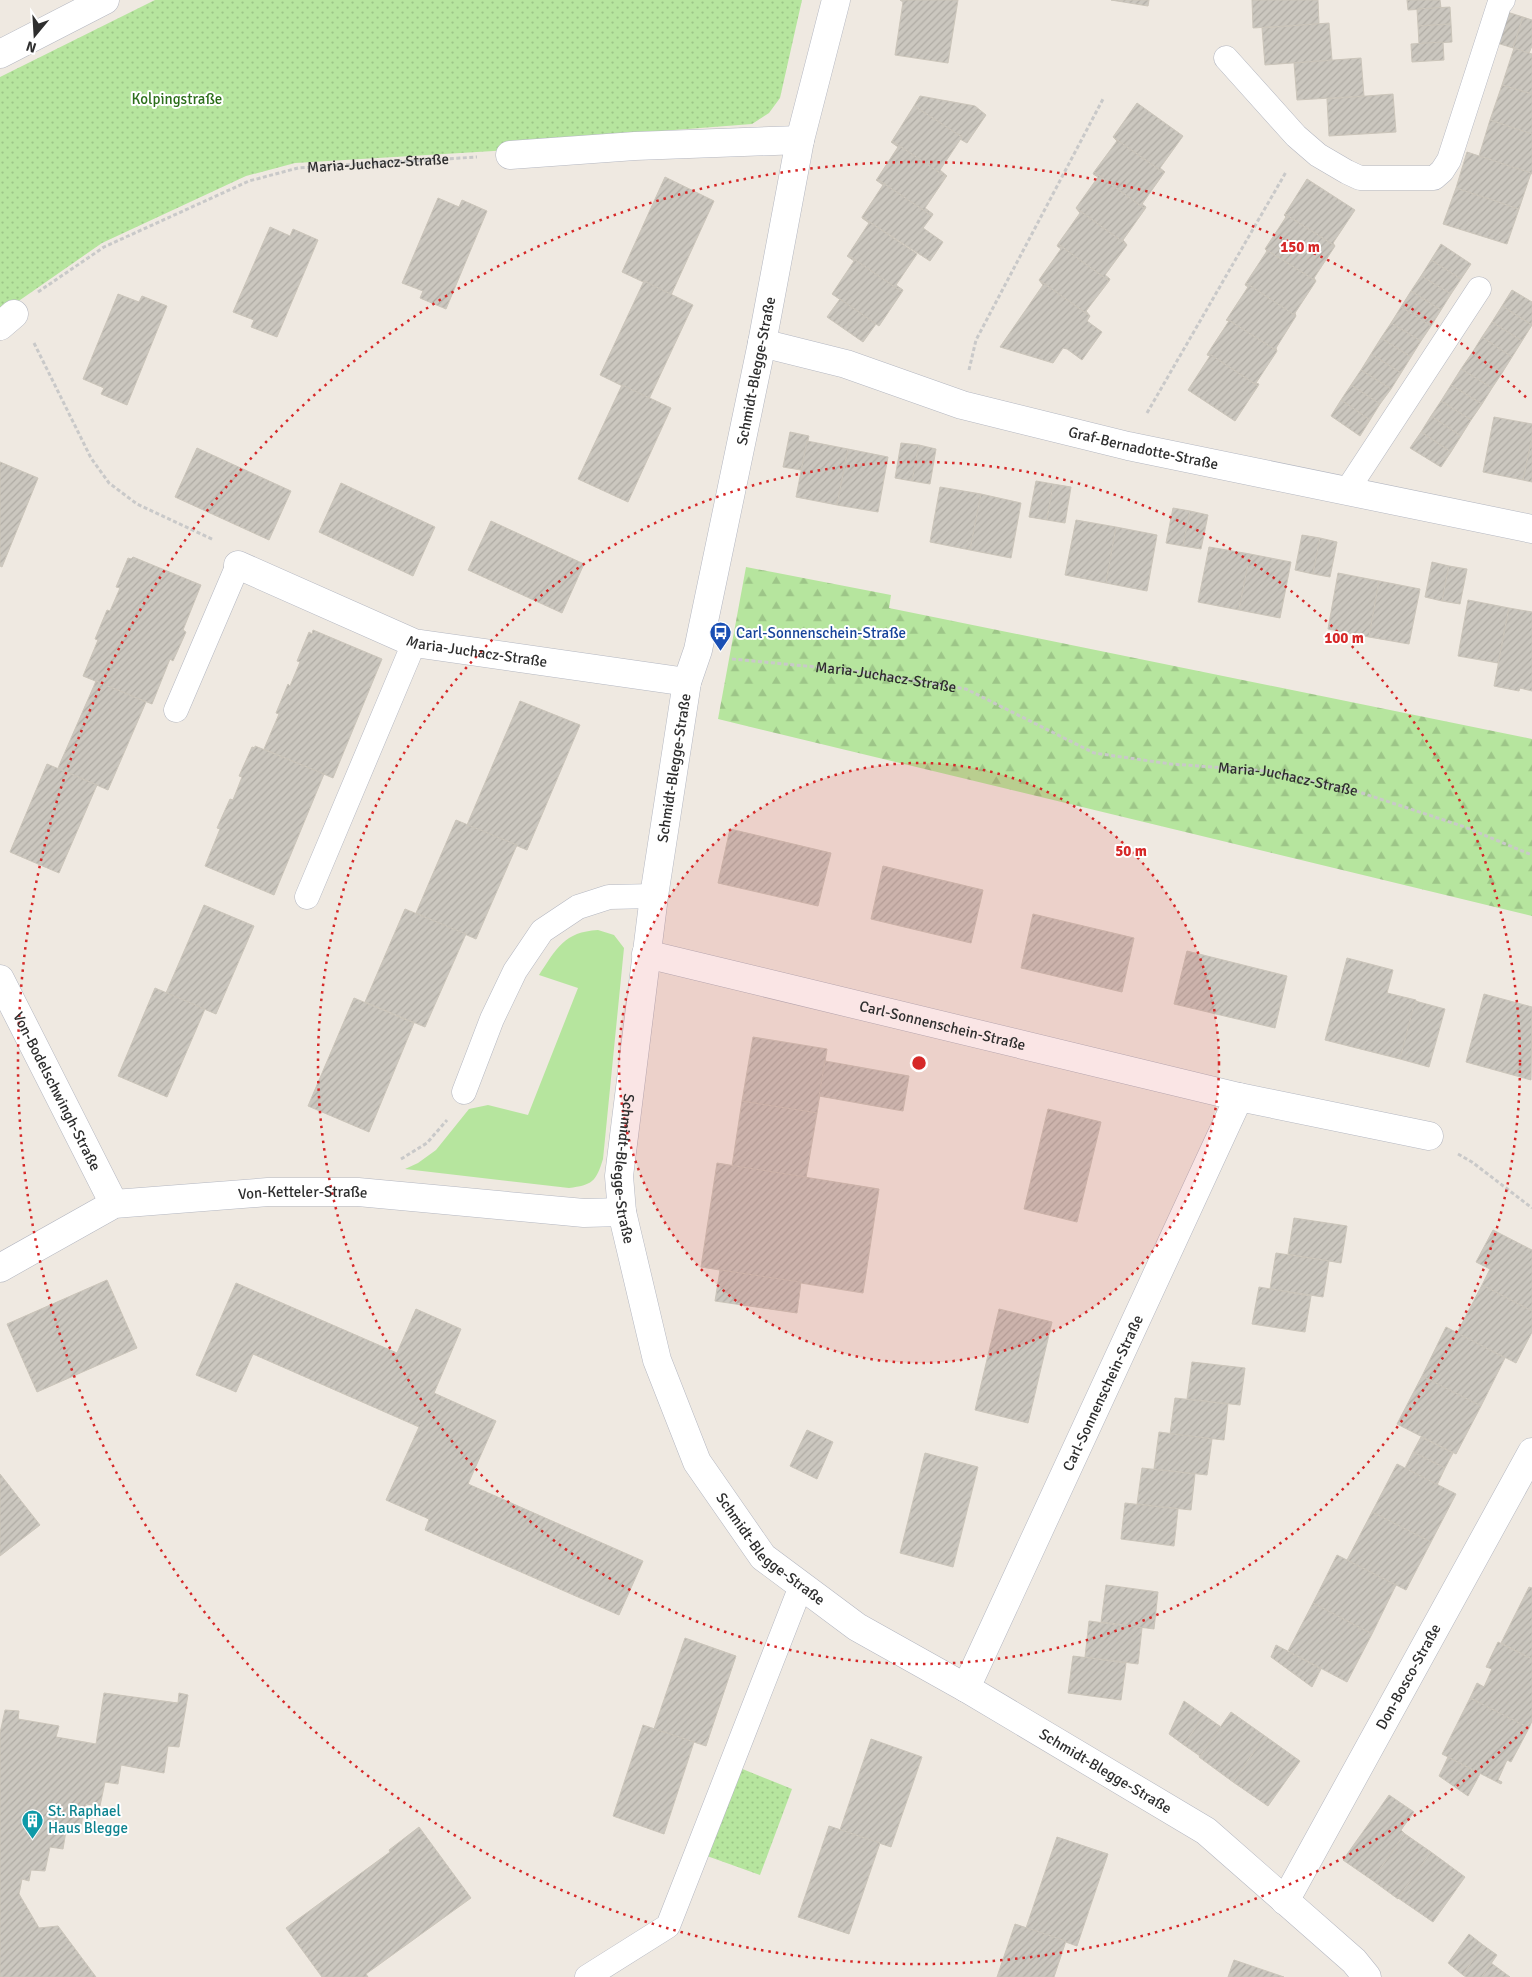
<svg xmlns="http://www.w3.org/2000/svg" width="1532" height="1977" font-family="Signika,sans-serif">
	<style>
		.grass { fill: #b6e59e }
		.forest { fill: url(#forest-firs) }
		.park { fill: url(#park-dots) }
		.building { fill: url(#building-hatch); stroke: #cbc5ba }
		.lines { fill: none; stroke-linecap: round; stroke-linejoin: round }
		.service-casing { stroke: #b4b7c1; stroke-width: 25 }
		.minor-casing { stroke: #b4b7c1; stroke-width: 29 }
		.path { stroke: #c9c9c9; stroke-width: 3; stroke-dasharray: 4 2.5; stroke-linecap: butt }
		.service { stroke: #fff; stroke-width: 24 }
		.minor { stroke: #fff; stroke-width: 28 }
		.ring { fill: none; stroke: #d62828; stroke-width: 2.5; stroke-dasharray: 2.5 5 }
		.labels { text-anchor: middle; stroke-width: 4; stroke-linejoin: round; paint-order: stroke }
		.park-label { font-size: 15px; fill: #2c6e1b; stroke: #fff }
		.street-label { font-size: 15px; fill: #2e2e2e; stroke: #fff }
		.transit-label { font-size: 15px; fill: #164399; stroke: #fff; text-anchor: start }
		.culture-label { font-size: 15px; fill: #0d838f; stroke: #fff; text-anchor: start }
		.centre { fill: #d62828; stroke: #fff; stroke-width: 2.5 }
		.ring-label { font-size: 15px; text-anchor: middle; font-weight: bold; fill: #d62828; stroke: #fff; stroke-width: 4; stroke-linejoin: round; paint-order: stroke }
	</style>
	<defs>
		<pattern id="forest-firs" width="22" height="20" patternUnits="userSpaceOnUse" patternTransform="scale(1.25)"><rect width="22" height="20" fill="#b6e59e"/><path d="M5 1l3.5 6h-7zM16 11l3.5 6h-7z" fill="#9dc588"/></pattern>
		<pattern id="park-dots" width="8" height="8" patternUnits="userSpaceOnUse" patternTransform="scale(1.25)"><rect width="8" height="8" fill="#b6e59e"/><path d="M2 2h.1M6 6h.1" fill="none" stroke="#9dc588" stroke-width="1.8" stroke-linecap="round"/></pattern>
		<pattern id="building-hatch" width="6" height="6" patternUnits="userSpaceOnUse" patternTransform="scale(1.25)"><rect width="6" height="6" fill="#cbc7bf"/><path d="M-1 1l2-2M0 6l6-6M5 7l2-2" fill="none" stroke="#afaba4"/></pattern>
	</defs>
	<rect width="100%" height="100%" fill="#efe9e1"/>
	<!-- grass -->
	<path class="grass" d="M598,930L614,935L624,948L603,1159C596,1182 592,1185 569,1188L405,1169L418,1163L436,1150L469,1109L488,1105L528,1115L578,988L539,975C557,948 564,932 598,930Z"/>
	<!-- forest -->
	<polygon class="forest" points="746,567 891,595 889,608 1532,739 1532,916 718,719"/>
	<!-- park -->
	<g class="park">
		<polygon points="155,0 802,0 780,98 769,113 752,124 635,133 511,150 295,163 246,176 102,243 0,314 0,77"/>
		<polygon points="740,1768 792,1789 760,1875 707,1856"/>
	</g>
	<!-- building -->
	<g class="building">
		<polygon points="900,0 958,0 948,63 895,55 903,2"/>
		<polygon points="1111,0 1149,0 1148,6"/>
		<polygon points="1252,0 1318,0 1319,24 1253,28"/>
		<polygon points="1407,0 1440,0 1441,8 1408,10"/>
		<polygon points="1450,7 1451,24 1418,26 1417,9"/>
		<polygon points="1507,12 1523,17 1513,48 1497,43"/>
		<polygon points="1523,17 1532,20 1532,46 1529,53 1513,48"/>
		<polygon points="1329,23 1332,60 1265,65 1262,28"/>
		<polygon points="1451,24 1452,42 1419,44 1418,26"/>
		<polygon points="1443,42 1444,60 1412,62 1411,44"/>
		<polygon points="1514,48 1532,54 1532,94 1502,85"/>
		<polygon points="1361,58 1364,96 1297,100 1294,63"/>
		<polygon points="1502,85 1532,94 1532,134 1490,120"/>
		<polygon points="1393,94 1396,132 1329,136 1327,99"/>
		<polygon points="920,96 975,106 986,115 967,143 960,139 962,137 914,106"/>
		<polygon points="1137,103 1183,136 1160,168 1165,172 1164,173 1113,137"/>
		<polygon points="914,106 962,137 940,170 947,176 946,177 892,141"/>
		<polygon points="1490,120 1532,134 1532,174 1479,156"/>
		<polygon points="1113,137 1164,173 1142,204 1146,207 1145,209 1094,172 1117,141"/>
		<polygon points="892,141 946,177 925,208 933,214 932,216 877,179 898,147 891,142"/>
		<polygon points="1467,152 1531,173 1519,209 1456,188"/>
		<polygon points="1094,172 1145,209 1123,240 1127,245 1076,208 1098,177 1093,174"/>
		<polygon points="665,177 714,201 671,295 622,272"/>
		<polygon points="877,179 932,216 923,228 943,242 930,261 862,217 883,185 876,180"/>
		<polygon points="1307,179 1355,210 1333,243 1335,246 1285,214"/>
		<polygon points="1456,188 1519,209 1507,244 1443,224"/>
		<polygon points="438,198 459,207 462,200 487,211 446,309 420,298 423,291 402,283"/>
		<polygon points="1076,208 1127,245 1105,275 1110,279 1109,281 1058,244 1080,213"/>
		<polygon points="1285,214 1335,246 1314,278 1316,281 1265,249 1286,217 1284,215"/>
		<polygon points="862,217 917,254 896,285 903,290 902,292 848,255 869,223 862,218"/>
		<polygon points="270,227 290,236 293,229 318,240 277,337 251,327 254,320 233,312"/>
		<polygon points="1058,244 1109,281 1086,311 1090,316 1039,280 1061,249 1057,246"/>
		<polygon points="1441,244 1471,264 1461,279 1431,260"/>
		<polygon points="1265,249 1316,281 1295,313 1296,316 1246,283 1267,251"/>
		<polygon points="848,255 902,292 879,326 832,294 854,261 847,256"/>
		<polygon points="1431,260 1461,279 1451,294 1421,276"/>
		<polygon points="1421,276 1451,294 1441,310 1411,291"/>
		<polygon points="1039,280 1090,316 1087,321 1102,332 1082,360 1067,349 1063,348 1053,363 1000,347 1043,285"/>
		<polygon points="644,281 693,305 649,399 600,375"/>
		<polygon points="1246,283 1296,316 1276,348 1277,351 1227,319 1248,287 1245,285"/>
		<polygon points="1512,290 1532,302 1532,325 1502,306"/>
		<polygon points="1411,291 1441,310 1431,326 1401,307"/>
		<polygon points="118,294 139,302 142,296 167,306 127,405 101,394 104,388 83,379"/>
		<polygon points="840,299 876,324 863,342 827,317"/>
		<polygon points="1502,306 1532,325 1522,341 1492,322"/>
		<polygon points="1401,307 1431,326 1421,341 1391,323"/>
		<polygon points="1227,319 1277,351 1256,383 1259,384 1258,386 1208,353 1229,321 1226,320"/>
		<polygon points="1492,322 1522,341 1512,357 1482,337"/>
		<polygon points="1391,323 1421,341 1411,357 1381,338"/>
		<polygon points="1482,337 1512,357 1502,373 1472,353"/>
		<polygon points="1381,338 1411,357 1401,373 1371,354"/>
		<polygon points="1208,353 1258,386 1235,421 1188,390 1210,356 1207,355"/>
		<polygon points="1472,353 1502,373 1492,388 1461,369"/>
		<polygon points="1371,354 1401,373 1391,389 1361,370"/>
		<polygon points="1461,369 1492,388 1482,404 1451,385"/>
		<polygon points="1361,370 1391,389 1380,404 1351,385"/>
		<polygon points="622,385 671,408 628,502 578,479"/>
		<polygon points="1351,385 1380,404 1370,420 1341,400"/>
		<polygon points="1451,385 1482,404 1471,420 1441,401"/>
		<polygon points="1341,400 1370,420 1360,436 1331,416"/>
		<polygon points="1441,401 1471,420 1461,436 1431,416"/>
		<polygon points="1431,416 1461,436 1451,452 1421,432"/>
		<polygon points="1494,417 1532,424 1532,438 1523,480 1483,472"/>
		<polygon points="790,432 809,436 801,470 783,467"/>
		<polygon points="1421,432 1451,452 1441,467 1410,448"/>
		<polygon points="1532,438 1532,482 1523,480"/>
		<polygon points="807,441 848,449 837,505 796,497"/>
		<polygon points="901,443 919,445 912,481 895,478"/>
		<polygon points="919,445 936,449 930,484 912,481"/>
		<polygon points="197,448 291,491 269,540 175,497"/>
		<polygon points="848,449 888,457 878,512 837,505"/>
		<polygon points="0,462 38,478 2,567 0,566"/>
		<polygon points="1036,481 1053,484 1047,520 1029,517"/>
		<polygon points="341,483 435,527 413,576 319,532"/>
		<polygon points="1053,484 1071,487 1065,523 1047,520"/>
		<polygon points="940,487 981,494 970,550 930,542"/>
		<polygon points="981,494 1021,503 1011,558 970,550"/>
		<polygon points="1173,508 1190,511 1183,546 1166,543"/>
		<polygon points="1190,511 1208,515 1201,549 1183,546"/>
		<polygon points="1076,520 1116,527 1106,583 1065,575"/>
		<polygon points="491,521 584,564 562,613 468,570"/>
		<polygon points="1116,527 1157,535 1147,591 1106,583"/>
		<polygon points="1302,535 1320,538 1313,574 1295,570"/>
		<polygon points="1320,538 1337,542 1330,577 1313,574"/>
		<polygon points="1209,547 1250,554 1239,610 1198,602"/>
		<polygon points="1250,554 1291,562 1280,618 1239,610"/>
		<polygon points="133,557 201,585 183,630 186,632 173,661 170,659 152,704 83,676 98,640 95,639 107,610 110,611 120,588 116,587 128,558 131,559"/>
		<polygon points="1432,562 1449,566 1442,601 1425,597"/>
		<polygon points="1449,566 1467,569 1460,604 1442,601"/>
		<polygon points="1338,573 1379,581 1369,637 1328,629"/>
		<polygon points="1379,581 1420,589 1409,644 1369,637"/>
		<polygon points="1468,600 1509,608 1498,663 1458,656"/>
		<polygon points="1509,608 1532,612 1532,691 1520,688 1519,691 1494,686"/>
		<polygon points="313,630 382,659 333,778 264,749 279,714 276,713 288,684 290,686 300,662 297,661 309,632 312,634"/>
		<polygon points="96,681 146,702 108,790 58,768"/>
		<polygon points="520,701 580,725 527,850 467,825"/>
		<polygon points="255,746 324,774 274,895 205,866 220,829 217,828 230,799 233,800 242,777 239,776 252,747 255,748"/>
		<polygon points="47,764 97,785 59,873 10,852"/>
		<polygon points="456,820 517,845 476,939 416,913"/>
		<polygon points="730,829 831,853 818,906 718,883"/>
		<polygon points="883,866 983,890 971,943 871,919"/>
		<polygon points="204,905 254,926 216,1014 166,993"/>
		<polygon points="405,909 466,934 425,1027 365,1002"/>
		<polygon points="1033,914 1134,938 1122,992 1021,968"/>
		<polygon points="1187,951 1287,976 1275,1028 1174,1004"/>
		<polygon points="1347,958 1393,970 1387,993 1416,1000 1400,1059 1325,1040"/>
		<polygon points="155,988 205,1009 167,1097 118,1076"/>
		<polygon points="1484,994 1532,1007 1531,1080 1466,1062"/>
		<polygon points="354,998 414,1023 369,1132 308,1106"/>
		<polygon points="1415,1001 1445,1009 1429,1067 1400,1059"/>
		<polygon points="753,1037 827,1049 817,1113 742,1101"/>
		<polygon points="825,1061 909,1076 903,1111 819,1096"/>
		<polygon points="742,1101 817,1113 806,1178 732,1166"/>
		<polygon points="1048,1109 1101,1122 1077,1222 1024,1209"/>
		<polygon points="717,1163 879,1189 863,1293 701,1267"/>
		<polygon points="1294,1218 1347,1226 1341,1263 1288,1254"/>
		<polygon points="1493,1230 1532,1250 1532,1311 1482,1285 1490,1269 1476,1262"/>
		<polygon points="1276,1253 1329,1261 1323,1297 1270,1289"/>
		<polygon points="720,1270 801,1282 797,1313 715,1301"/>
		<polygon points="107,1280 137,1348 37,1392 7,1324"/>
		<polygon points="236,1283 397,1353 416,1309 461,1329 434,1393 496,1421 468,1484 643,1561 619,1615 425,1530 429,1519 386,1500 419,1427 253,1354 236,1392 196,1375"/>
		<polygon points="1482,1285 1532,1311 1532,1332 1516,1363 1457,1333"/>
		<polygon points="1259,1287 1311,1296 1305,1332 1252,1324"/>
		<polygon points="999,1309 1052,1322 1028,1423 975,1410"/>
		<polygon points="1446,1327 1505,1358 1481,1406 1422,1376"/>
		<polygon points="1192,1362 1245,1368 1240,1405 1187,1399"/>
		<polygon points="1422,1376 1481,1406 1456,1454 1397,1424"/>
		<polygon points="1175,1398 1228,1404 1224,1440 1170,1434"/>
		<polygon points="807,1430 833,1442 817,1479 790,1466"/>
		<polygon points="1159,1432 1212,1439 1207,1475 1154,1469"/>
		<polygon points="1421,1437 1453,1453 1445,1468 1413,1452"/>
		<polygon points="1413,1452 1445,1468 1437,1485 1405,1468"/>
		<polygon points="925,1453 978,1467 953,1567 900,1553"/>
		<polygon points="1397,1464 1456,1494 1431,1542 1372,1512"/>
		<polygon points="1142,1468 1195,1474 1191,1510 1137,1504"/>
		<polygon points="0,1474 40,1525 0,1556"/>
		<polygon points="1125,1503 1178,1509 1174,1546 1121,1539"/>
		<polygon points="1372,1512 1431,1542 1406,1590 1347,1560"/>
		<polygon points="1337,1555 1396,1585 1372,1634 1313,1603"/>
		<polygon points="1106,1585 1158,1592 1154,1629 1101,1622"/>
		<polygon points="1529,1587 1532,1588 1532,1659 1501,1643"/>
		<polygon points="1313,1603 1372,1634 1347,1682 1288,1651"/>
		<polygon points="1089,1621 1142,1628 1138,1664 1085,1657"/>
		<polygon points="685,1638 736,1656 706,1746 654,1729"/>
		<polygon points="1498,1642 1532,1659 1532,1721 1529,1728 1470,1698 1477,1683 1484,1687 1492,1669 1486,1667"/>
		<polygon points="1276,1645 1321,1669 1312,1687 1271,1657"/>
		<polygon points="1073,1656 1126,1663 1121,1700 1068,1693"/>
		<polygon points="104,1693 178,1703 179,1693 188,1695 179,1747 168,1746 164,1773 121,1765 118,1784 105,1782 100,1806 86,1804 86,1809 84,1808 81,1827 68,1825 68,1830 66,1831 63,1849 50,1847 45,1871 31,1870 29,1881 22,1879 19,1894 39,1928 58,1926 96,1977 0,1977 0,1733 5,1710 19,1711 18,1719 59,1726 56,1737 96,1744"/>
		<polygon points="1470,1698 1529,1728 1511,1762 1507,1760 1498,1780 1502,1782 1501,1784 1442,1754"/>
		<polygon points="1184,1701 1204,1715 1184,1745 1169,1734"/>
		<polygon points="1231,1712 1265,1736 1233,1782 1199,1757"/>
		<polygon points="1204,1715 1221,1727 1200,1756 1184,1745"/>
		<polygon points="643,1725 694,1742 664,1834 613,1816"/>
		<polygon points="1265,1736 1300,1761 1268,1806 1233,1782"/>
		<polygon points="871,1739 922,1757 891,1847 840,1830"/>
		<polygon points="1448,1757 1480,1774 1468,1796 1439,1776"/>
		<polygon points="1389,1795 1414,1812 1401,1830 1405,1834 1372,1880 1343,1860"/>
		<polygon points="829,1826 880,1843 849,1934 798,1917"/>
		<polygon points="419,1827 471,1898 366,1974 368,1977 322,1977 286,1928 390,1852 389,1850"/>
		<polygon points="1405,1834 1431,1852 1398,1899 1372,1880"/>
		<polygon points="1057,1837 1108,1854 1077,1946 1026,1928"/>
		<polygon points="1431,1852 1465,1877 1433,1922 1398,1898"/>
		<polygon points="1015,1924 1066,1941 1054,1977 997,1977"/>
		<polygon points="1469,1934 1483,1945 1463,1975 1448,1963"/>
		<polygon points="1483,1945 1497,1955 1482,1977 1466,1977 1463,1975"/>
		<polygon points="1234,1960 1284,1977 1228,1977"/>
		<polygon points="1491,1963 1510,1977 1482,1977"/>
	</g>
	<g class="lines">
		<defs>
			<g id="service">
				<polyline points="1226,58 1296,136 1318,155 1347,172 1360,178 1434,178 1442,171 1449,160 1499,5 1503,0"/>
				<polyline points="1346,492 1479,289"/>
				<polyline points="176,710 238,565"/>
				<polyline points="307,897 414,643"/>
				<polyline points="464,1092 492,1019 515,971 542,931 578,907 609,897 654,896"/>
				<polyline points="587,1977 668,1926 801,1586"/>
			</g>
			<g id="minor">
				<path id="s3" d="M836,0L800,140L762,343L698,650L687,682L654,896L619,1176L622,1212L657,1360L697,1462L763,1557L857,1627L966,1688L1206,1831L1354,1961L1367,1977"/>
				<polyline points="0,54 105,0"/>
				<polyline points="510,155 635,146 800,140"/>
				<polyline points="0,326 14,314"/>
				<path id="s4" d="M762,343L846,364L962,405L1128,446L1532,529"/>
				<path id="s5" d="M238,565L414,643L687,682"/>
				<path id="s6" d="M646,954L1239,1097L966,1688"/>
				<path id="s7" d="M0,979L114,1204"/>
				<polyline points="1239,1097 1429,1136"/>
				<path id="s8" d="M0,1268L114,1204L268,1192H358L584,1213L622,1212"/>
				<path id="s9" d="M1285,1901L1532,1452"/>
			</g>
		</defs>
		<!-- service casing -->
		<use href="#service" class="service-casing"/>
		<!-- minor casing -->
		<use href="#minor" class="minor-casing"/>
		<!-- path -->
		<g class="path">
			<path id="s1" d="M38,292L104,247L249,181L298,168L477,157"/>
			<polyline points="34,343 91,458 109,483 137,504 214,540"/>
			<polyline points="969,370 976,340 1103,99"/>
			<polyline points="1147,413 1286,172"/>
			<path id="s2" d="M732,659L848,670L966,689L1094,753L1171,764L1266,771L1356,791L1465,827L1532,855"/>
			<polyline points="1458,1154 1472,1162 1532,1208"/>
			<polyline points="401,1159 427,1143 447,1120"/>
		</g>
		<!-- service -->
		<use href="#service" class="service"/>
		<!-- minor -->
		<use href="#minor" class="minor"/>
	</g>
	<!-- distance rings -->
	<circle cx="919" cy="1063" r="300" fill="#d62828" fill-opacity=".12"/>
	<g class="ring">
		<circle cx="919" cy="1063" r="300"/>
		<circle cx="919" cy="1063" r="601"/>
		<path d="M1528 1727A901 901 0 1 1 1528 399"/>
	</g>
	<!-- icons -->
	<defs>
		<symbol id="bus-pin" viewBox="-11 -11 22 30"><path d="M0 17L-7.5 6A9.5 9.5 0 1 1 7.5 6Z" fill="#1a4fb4" stroke="#fff"/><path d="M-5-6H5V4H4V6H2V4H-2V6H-4V4H-5ZM-3.5-4V0h7V-4ZM-3.5 1.2v1.5H-2V1.2ZM2 1.2v1.5H3.5V1.2Z" fill="#fff"/></symbol>
		<symbol id="building-pin" viewBox="-11 -11 22 30"><path d="M0 17L-7.5 6A9.5 9.5 0 1 1 7.5 6Z" fill="#0f9aa8" stroke="#fff"/><path d="M-4-6H4V6H1V3H-1V6H-4ZM-2.5-4.3h1.7v1.8h-1.7ZM.8-4.3h1.7v1.8H.8ZM-2.5-1h1.7V.8h-1.7ZM.8-1h1.7V.8H.8Z" fill="#fff"/></symbol>
	</defs>
	<g fill-rule="evenodd">
		<use href="#bus-pin" x="708" y="620" width="25" height="34"/>
		<use href="#building-pin" x="20" y="1808" width="25" height="34"/>
	</g>
	<g class="labels">
		<!-- park labels -->
		<g class="park-label">
			<text x="177" y="104">Kolpingstraße</text>
		</g>
		<!-- street labels -->
		<g class="street-label">
			<text dy="5" stroke="none"><textPath href="#s1" startOffset="370">Maria-Juchacz-Straße</textPath></text>
			<text transform="translate(756 371) rotate(-79)" y="5">Schmidt-Blegge-Straße</text>
			<text dy="5" stroke="none"><textPath href="#s4" startOffset="396">Graf-Bernadotte-Straße</textPath></text>
			<text dy="5" stroke="none"><textPath href="#s5" startOffset="256">Maria-Juchacz-Straße</textPath></text>
			<text dy="5" stroke="none"><textPath href="#s2" startOffset="155">Maria-Juchacz-Straße</textPath></text>
			<text transform="translate(674 768) rotate(-81)" y="5">Schmidt-Blegge-Straße</text>
			<text dy="5" stroke="none"><textPath href="#s2" startOffset="575">Maria-Juchacz-Straße</textPath></text>
			<text dy="5" stroke="none"><textPath href="#s6" startOffset="305">Carl-Sonnenschein-Straße</textPath></text>
			<text dy="5" stroke="none"><textPath href="#s7" startOffset="126">Von-Bodelschwingh-Straße</textPath></text>
			<text dy="5" stroke="none"><textPath href="#s3" startOffset="1190">Schmidt-Blegge-Straße</textPath></text>
			<text dy="5" stroke="none"><textPath href="#s8" startOffset="320">Von-Ketteler-Straße</textPath></text>
			<text transform="translate(1103 1393) rotate(-65)" y="5">Carl-Sonnenschein-Straße</text>
			<text dy="5" stroke="none"><textPath href="#s3" startOffset="1610">Schmidt-Blegge-Straße</textPath></text>
			<text dy="5" stroke="none"><textPath href="#s9" startOffset="256">Don-Bosco-Straße</textPath></text>
			<text dy="5" stroke="none"><textPath href="#s3" startOffset="2015">Schmidt-Blegge-Straße</textPath></text>
		</g>
		<!-- transit labels -->
		<g class="transit-label">
			<text x="736" y="638">Carl-Sonnenschein-Straße</text>
		</g>
		<!-- culture labels -->
		<g class="culture-label">
			<text x="48" y="1816">St. Raphael<tspan x="48" dy="17">Haus Blegge</tspan></text>
		</g>
	</g>
	<circle cx="919" cy="1063" r="8" class="centre"/>
	<g class="ring-label">
		<text x="1300" y="252">150 m</text>
		<text x="1344" y="643">100 m</text>
		<text x="1131" y="856">50 m</text>
	</g>
	<!-- north arrow -->
	<g transform="translate(35 35) rotate(198)" stroke="#ffffff" stroke-width="4" paint-order="stroke">
	<path d="M0-4L9 19L0 12L-9 19Z" fill="#2e2e2e"/>
	<text y="-8" font-size="14" font-weight="bold" text-anchor="middle" fill="#2e2e2e">N</text>
	</g>
</svg>
